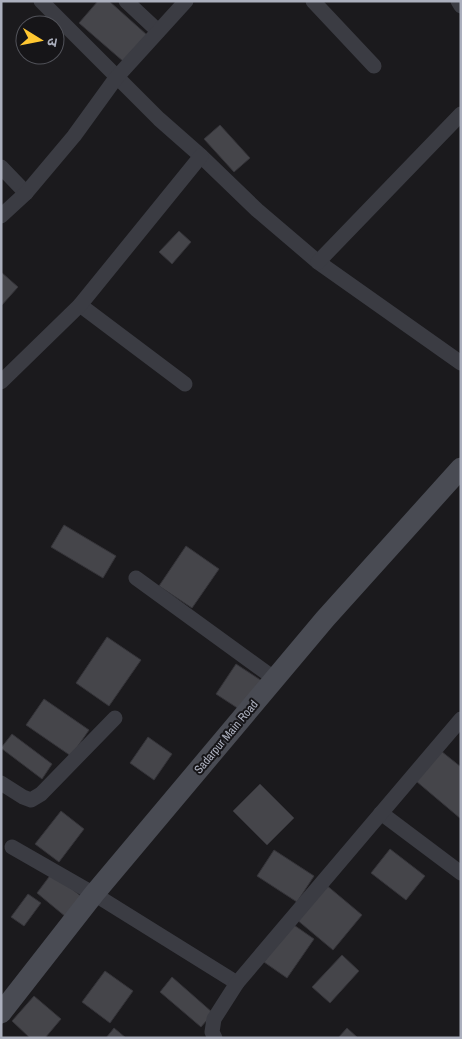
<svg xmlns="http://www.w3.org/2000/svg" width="462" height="1039" font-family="'Archivo Narrow','Noto Sans Devanagari',sans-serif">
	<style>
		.building { fill: #45454a; stroke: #353439 }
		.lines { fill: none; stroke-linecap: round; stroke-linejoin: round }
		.street { stroke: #3b3c43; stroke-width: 15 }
		.secondary { stroke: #494b53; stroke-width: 21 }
		.labels { text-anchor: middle; stroke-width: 4; stroke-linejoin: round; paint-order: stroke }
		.street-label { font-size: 12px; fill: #acb0be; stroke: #161518 }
	</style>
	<rect width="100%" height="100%" fill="#1b1a1d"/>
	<!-- building -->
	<g class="building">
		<polygon points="98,1 109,1 147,35 124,62 79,23"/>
		<polygon points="220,125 250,158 234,172 204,139"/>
		<polygon points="179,231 191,242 172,264 159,252"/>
		<polygon points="1,272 18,287 1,306"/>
		<polygon points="64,525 116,556 103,578 51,547"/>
		<polygon points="186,546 219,569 192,608 159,586"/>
		<polygon points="107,637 141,660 109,706 76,683"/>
		<polygon points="236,664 262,681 242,711 216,694"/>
		<polygon points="44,699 89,730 71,756 26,725"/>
		<polygon points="12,734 52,764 42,779 1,748"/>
		<polygon points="148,737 172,754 154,780 130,763"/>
		<polygon points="441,751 461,767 461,819 416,781"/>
		<polygon points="260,784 294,818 267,845 233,811"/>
		<polygon points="61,811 84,829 59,862 35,844"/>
		<polygon points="390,849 425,876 406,900 371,873"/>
		<polygon points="274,850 314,876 297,902 257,876"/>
		<polygon points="52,873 82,897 66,917 37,893"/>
		<polygon points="325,884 362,915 333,950 296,919"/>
		<polygon points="28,894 41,903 24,926 11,917"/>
		<polygon points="291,923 314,939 287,978 264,962"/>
		<polygon points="342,955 359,971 330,1003 312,987"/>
		<polygon points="105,971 133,991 110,1023 82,1002"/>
		<polygon points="172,977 213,1013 201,1027 160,992"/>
		<polygon points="34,996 61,1019 45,1038 30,1038 12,1021"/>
		<polygon points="114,1028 126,1038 106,1038"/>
		<polygon points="347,1028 358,1038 338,1038"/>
	</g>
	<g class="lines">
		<!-- street -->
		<g class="street">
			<polyline points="41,1 159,119 201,156 257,210 318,262 461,363"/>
			<polyline points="126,1 158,31"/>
			<polyline points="313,1 374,66"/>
			<polyline points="458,1 461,6"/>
			<polyline points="1,167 26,193"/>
			<polyline points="1,216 26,193 74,136 116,78 186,1"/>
			<polyline points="318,262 461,114"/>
			<polyline points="80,305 185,384"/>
			<polyline points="1,382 80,305 201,156"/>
			<polyline points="136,578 275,679"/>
			<polyline points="1,783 23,797 31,800 41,794 115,718"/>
			<polyline points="381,813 461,873"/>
			<polyline points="12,847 94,894 237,983"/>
			<polyline points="215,1038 212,1032 214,1019 237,983 461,719"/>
		</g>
		<!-- secondary -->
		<polyline class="secondary" points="1,1013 94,894 325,619 461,468"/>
	</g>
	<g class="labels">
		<!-- street labels -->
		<g class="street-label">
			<text transform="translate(226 737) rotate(-50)" y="4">Sadarpur Main Road</text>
		</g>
	</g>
	<!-- border -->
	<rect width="462" height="1039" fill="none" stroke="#acb0be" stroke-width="5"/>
	<!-- north arrow -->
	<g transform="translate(40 40) rotate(100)"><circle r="24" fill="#161518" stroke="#52535a"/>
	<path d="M0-4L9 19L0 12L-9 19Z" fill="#ffc731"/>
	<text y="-8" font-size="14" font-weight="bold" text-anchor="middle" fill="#acb0be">उ</text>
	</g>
</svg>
